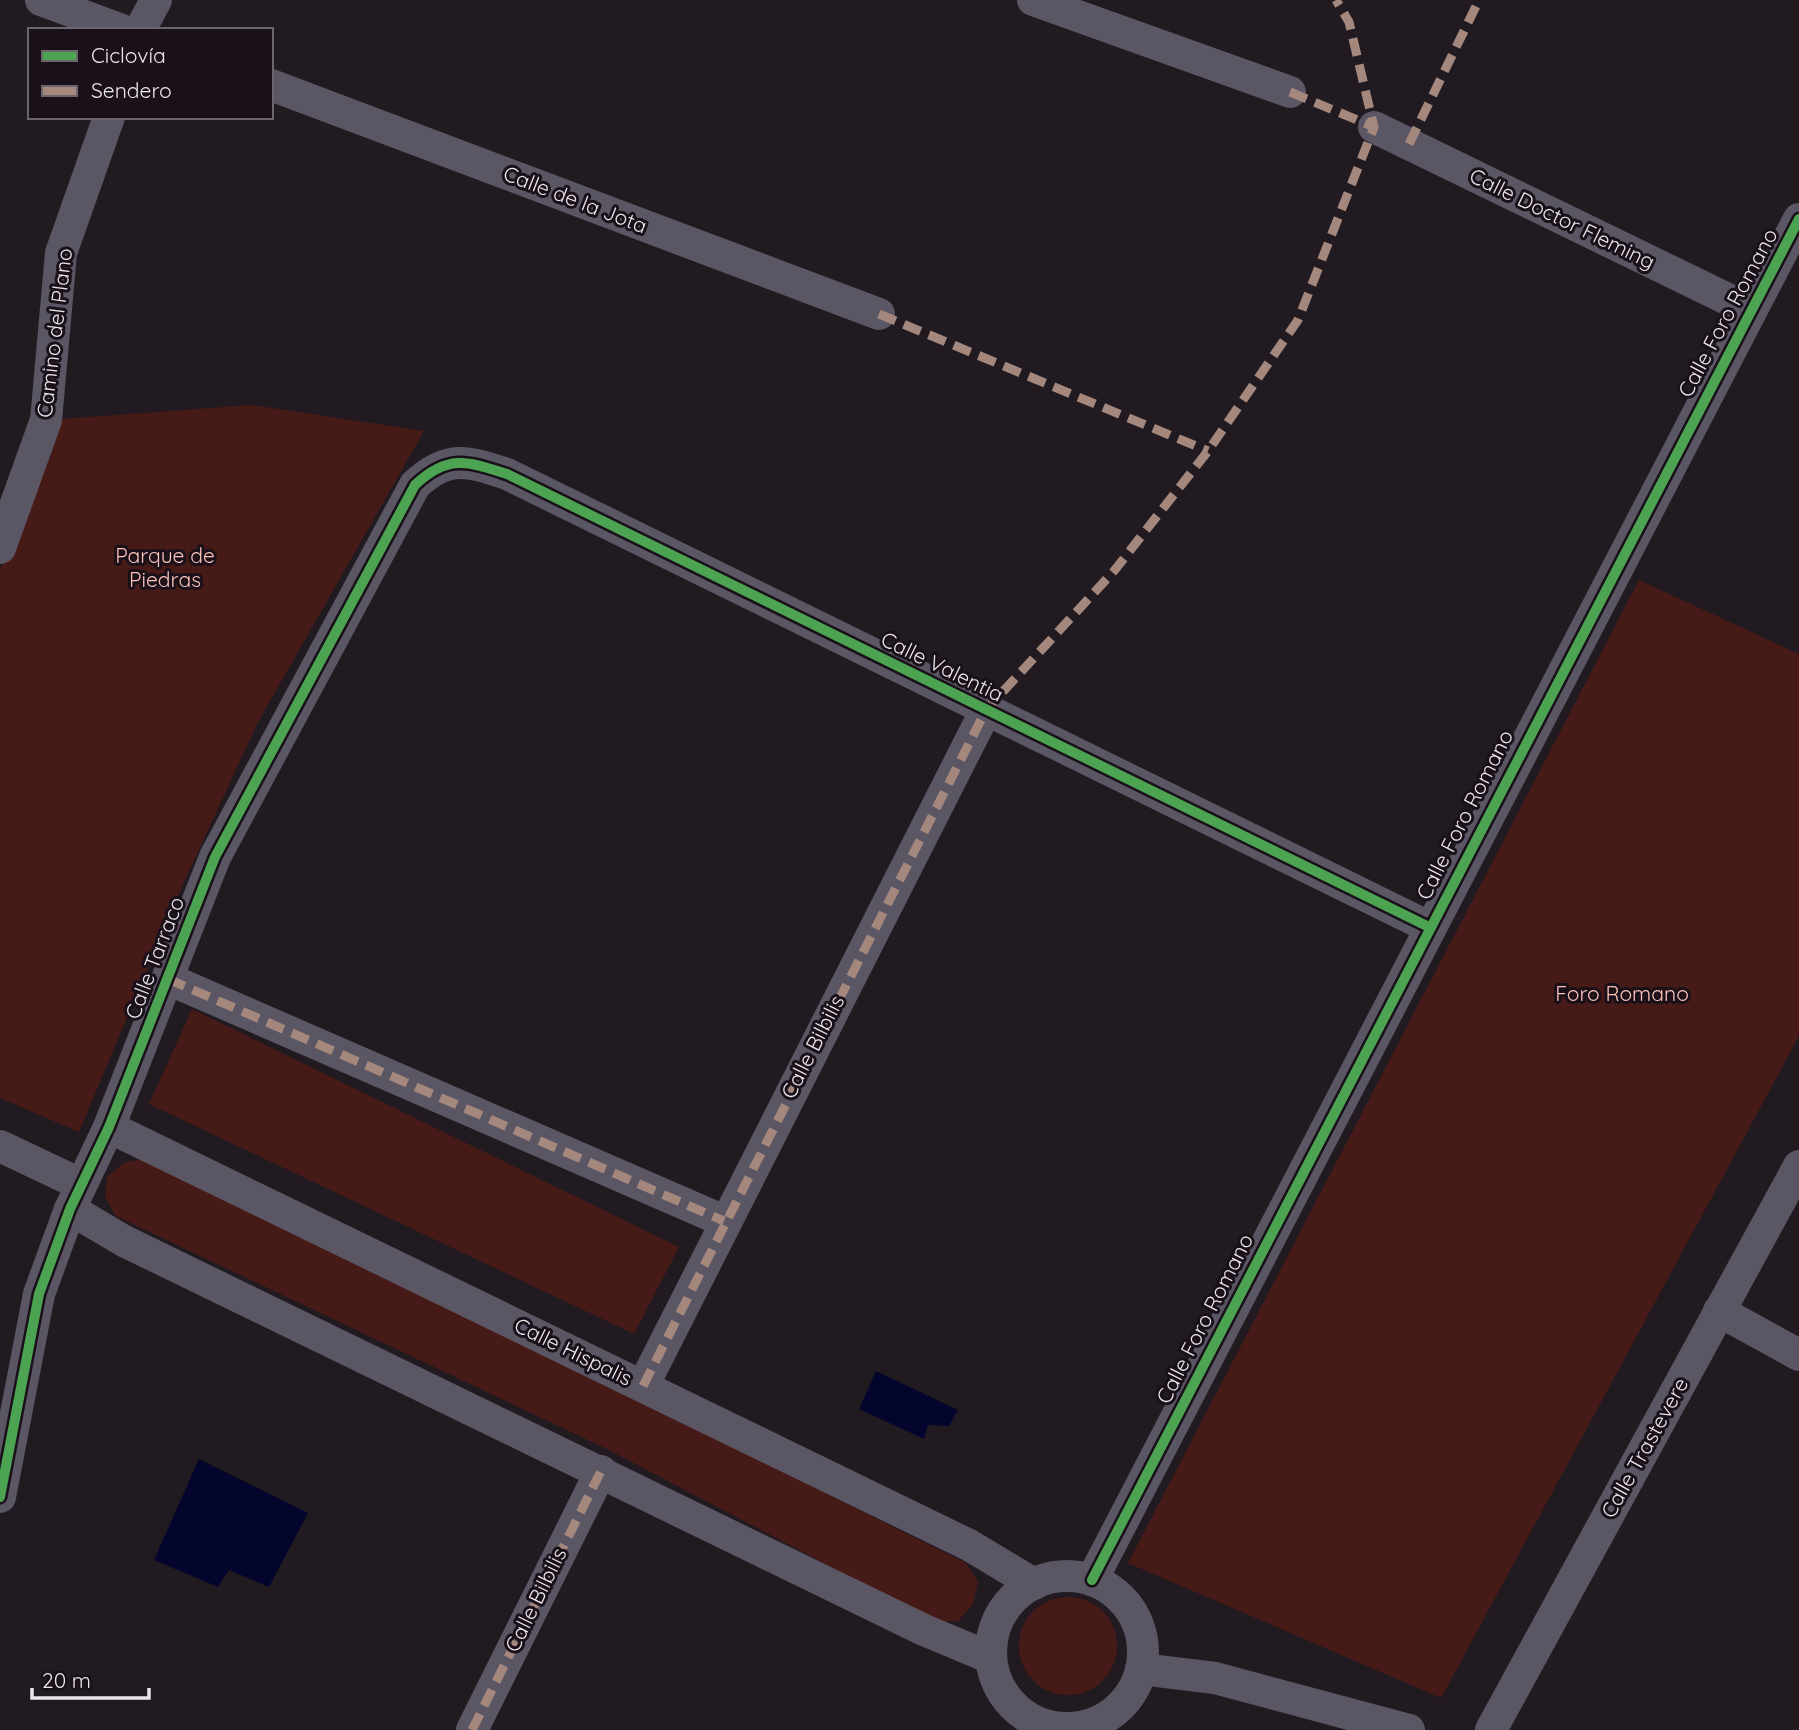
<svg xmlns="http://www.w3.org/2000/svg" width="1799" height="1730" font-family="Quicksand,sans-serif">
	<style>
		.green { fill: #461a17 }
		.water { fill: #04052c }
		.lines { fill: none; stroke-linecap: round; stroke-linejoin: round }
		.street { stroke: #5b5664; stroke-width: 32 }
		.quiet { stroke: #a5887d; stroke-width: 9; stroke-dasharray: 18 9; stroke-linecap: butt }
		.cycleway-casing { stroke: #191019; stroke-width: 15 }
		.cycleway { stroke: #4ca352; stroke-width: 10 }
		.labels { text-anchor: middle; stroke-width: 6; stroke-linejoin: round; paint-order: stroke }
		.street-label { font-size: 21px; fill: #ece5eb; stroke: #191019 }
		.park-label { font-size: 21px; fill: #fdc2b9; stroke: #191019 }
	</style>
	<rect width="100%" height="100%" fill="#211b21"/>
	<!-- green -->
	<g class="green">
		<polygon points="252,405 424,431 258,722 184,882 79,1132 0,1098 0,571 46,420"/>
		<polygon points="1639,580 1799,654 1799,1036 1441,1698 1128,1563"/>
		<polygon points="192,1009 679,1247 634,1334 149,1104"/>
		<polygon points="149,1158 966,1563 978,1582 973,1604 958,1621 934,1621 609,1450 116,1216 105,1197 107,1177 125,1162"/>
		<circle cx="1068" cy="1646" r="49"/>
	</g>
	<!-- water -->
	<g class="water">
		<polygon points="876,1371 958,1410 949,1426 928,1425 924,1439 859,1409"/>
		<polygon points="199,1459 308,1513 269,1587 229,1570 218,1587 154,1560"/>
	</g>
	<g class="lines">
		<!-- street -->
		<g class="street">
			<polyline points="41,0 122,30"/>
			<polyline points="1033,0 1290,92"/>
			<polyline points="140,30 156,0"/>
			<polyline points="271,85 879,314"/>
			<polyline points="1374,127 1750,310"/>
			<polyline points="0,548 46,420 61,253 109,117"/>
			<polyline points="168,979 724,1221"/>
			<polyline points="109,1127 969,1545 1034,1584"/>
			<polyline points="0,1146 80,1184"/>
			<polyline points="70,1209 124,1241 924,1630 991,1658"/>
			<polyline points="1719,1311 1799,1355"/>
			<polyline points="643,1386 986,710"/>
			<path d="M0,1497L39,1294L70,1209L109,1127L215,857L415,485C448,454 467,461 507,474L1429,927"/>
			<circle cx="1067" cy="1652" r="76"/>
			<polyline points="1092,1580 1799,219"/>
			<polyline points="1141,1669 1215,1678 1409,1730"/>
			<polyline points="472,1730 601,1471"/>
			<polyline points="1491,1730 1799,1166"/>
		</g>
		<!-- quiet -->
		<g class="quiet">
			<polyline points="1290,92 1374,127"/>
			<polyline points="1409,144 1479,0"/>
			<polyline points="879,314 1208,451"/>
			<polyline points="168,979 724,1221"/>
			<polyline points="643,1386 986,710 1114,571 1208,451 1298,320 1374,127 1349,22 1336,0"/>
			<polyline points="472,1730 601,1471"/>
		</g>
		<defs>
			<g id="cycleway">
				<path d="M0,1497L39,1294L70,1209L109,1127L215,857L415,485C448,454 467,461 507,474L1429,927"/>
				<polyline points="1092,1580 1799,219"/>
			</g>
		</defs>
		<!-- cycleway casing -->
		<use href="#cycleway" class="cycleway-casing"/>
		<!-- cycleway -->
		<use href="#cycleway" class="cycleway"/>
	</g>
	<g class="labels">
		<!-- street labels -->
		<g class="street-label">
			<text transform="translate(575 200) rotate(21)" y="7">Calle de la Jota</text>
			<text transform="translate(1562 219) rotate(26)" y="7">Calle Doctor Fleming</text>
			<text transform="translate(1728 313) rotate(-62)" y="7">Calle Foro Romano</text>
			<text transform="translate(55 333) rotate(-83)" y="7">Camino del Plano</text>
			<text transform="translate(942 667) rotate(26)" y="7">Calle Valentia</text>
			<text transform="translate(1465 815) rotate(-63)" y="7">Calle Foro Romano</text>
			<text transform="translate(155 958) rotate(-69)" y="7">Calle Tarraco</text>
			<text transform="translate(813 1047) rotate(-63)" y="7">Calle Bilbilis</text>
			<text transform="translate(1205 1319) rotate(-63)" y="7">Calle Foro Romano</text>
			<text transform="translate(573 1352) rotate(26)" y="7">Calle Hispalis</text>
			<text transform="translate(1645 1448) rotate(-61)" y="7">Calle Trastevere</text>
			<text transform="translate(536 1600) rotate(-64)" y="7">Calle Bilbilis</text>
		</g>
		<!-- park labels -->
		<g class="park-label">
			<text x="165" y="563">Parque de<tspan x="165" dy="24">Piedras</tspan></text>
			<text x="1622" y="1001">Foro Romano</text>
		</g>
	</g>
	<!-- legend -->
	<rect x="28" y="28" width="245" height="91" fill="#191019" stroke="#6d656d" stroke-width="2"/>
	<rect x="42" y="51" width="35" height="10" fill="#4ca352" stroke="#6d656d" stroke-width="2"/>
	<text x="91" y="63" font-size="21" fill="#ece5eb">Ciclovía</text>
	<rect x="42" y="86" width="35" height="10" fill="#a5887d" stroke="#6d656d" stroke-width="2"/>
	<text x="91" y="98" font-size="21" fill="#ece5eb">Sendero</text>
	<!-- scale -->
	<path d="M32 1688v10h117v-10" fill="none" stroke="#ece5eb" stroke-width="3.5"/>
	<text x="42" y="1688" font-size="21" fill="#ece5eb" stroke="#191019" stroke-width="5" paint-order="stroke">20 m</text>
</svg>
